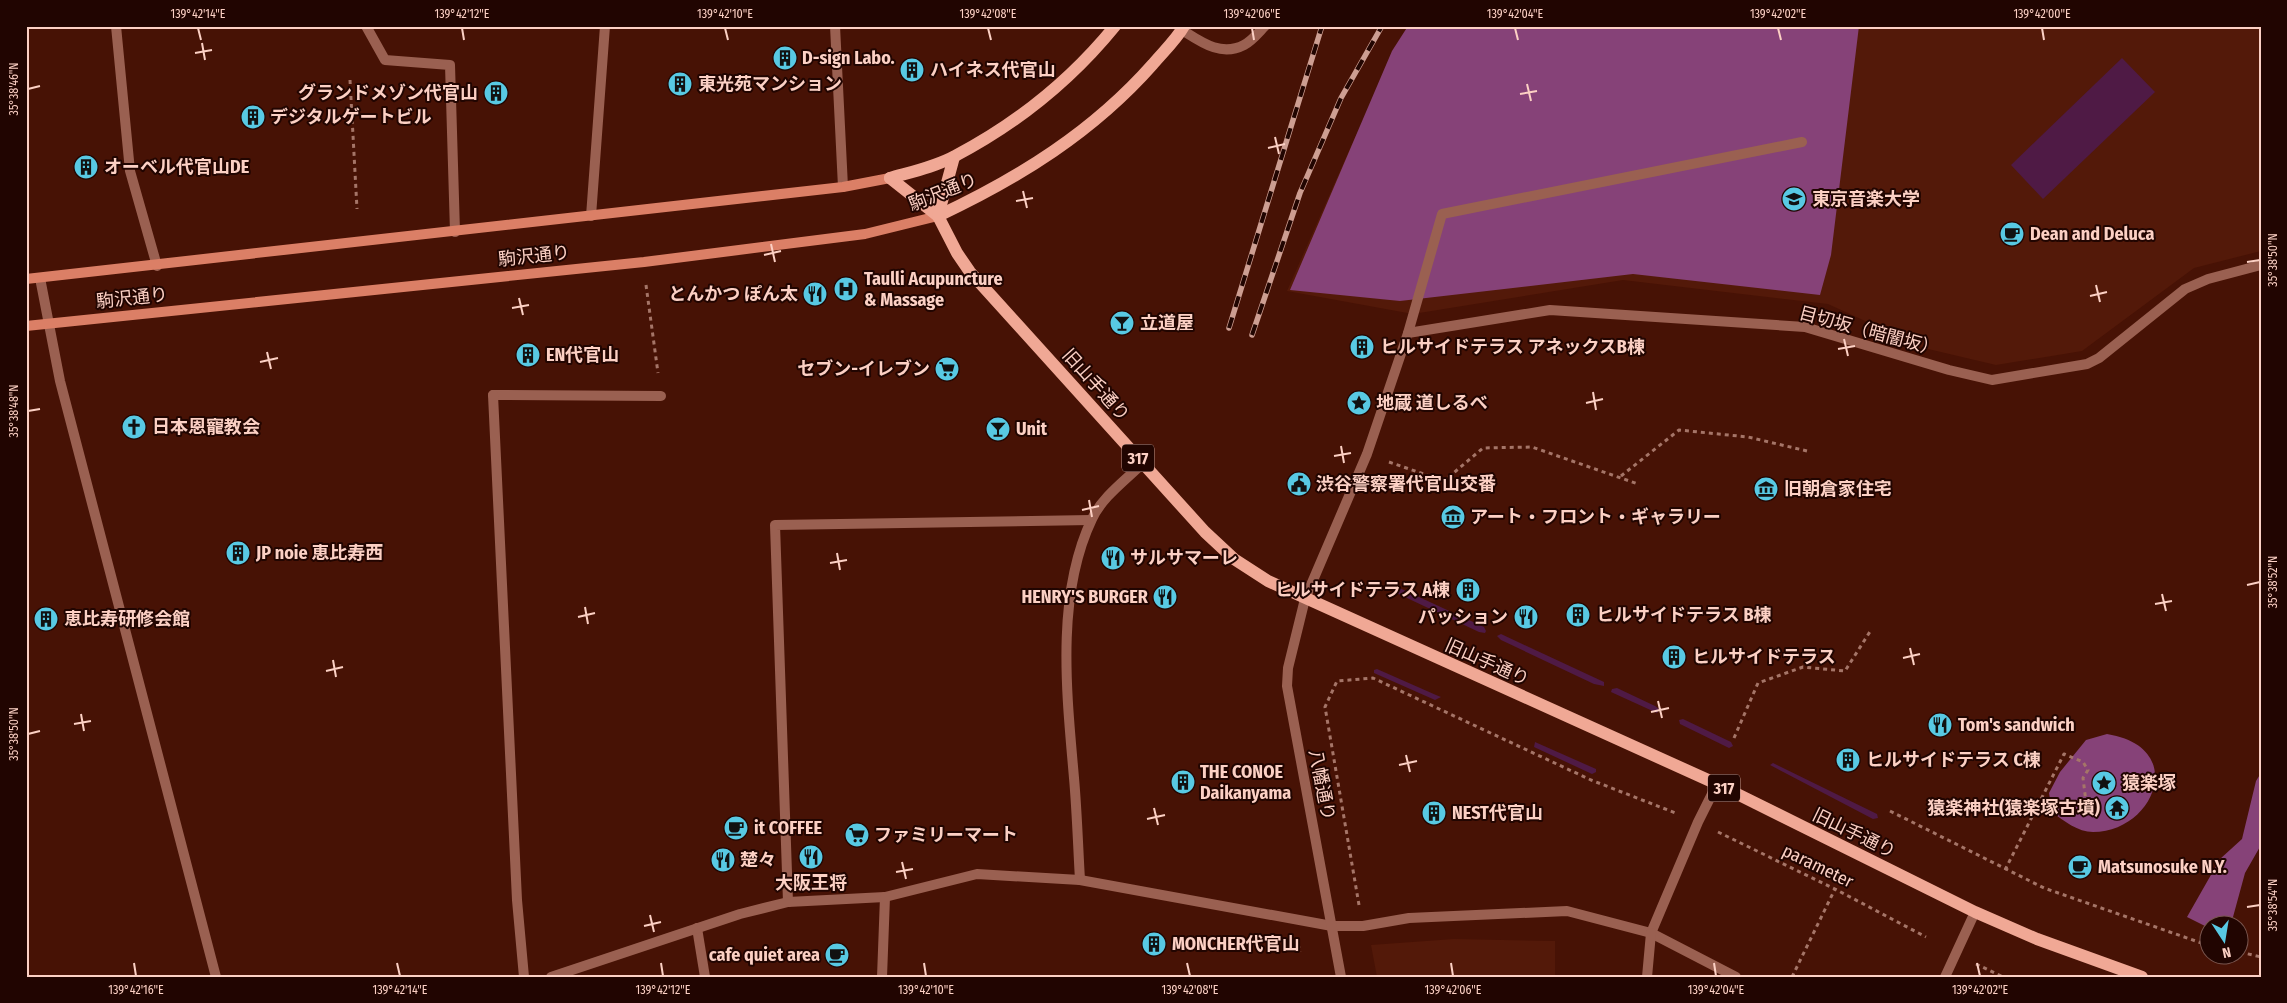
<svg xmlns="http://www.w3.org/2000/svg" width="2287" height="1003" font-family="'Fira Sans Condensed','Noto Sans JP',sans-serif">
	<style>
		.built { fill: #531909 }
		.green { fill: #4f1a45 }
		.forest { fill: #864278 }
		.lines { fill: none; stroke-linecap: round; stroke-linejoin: round }
		.path { stroke: #a57568; stroke-width: 3; stroke-dasharray: 4 4; stroke-linecap: butt }
		.service { stroke: #9a6051; stroke-width: 10 }
		.pedestrian { stroke: #9a6051; stroke-width: 10 }
		.minor { stroke: #9a6051; stroke-width: 10 }
		.tertiary { stroke: #9a6051; stroke-width: 10 }
		.secondary { stroke: #db7f66; stroke-width: 10 }
		.primary { stroke: #f0a895; stroke-width: 12 }
		.rail-casing { stroke: #cd9e92; stroke-width: 5.5 }
		.rail { stroke: #210501; stroke-width: 4; stroke-dasharray: 11; stroke-linecap: butt }
		.ticks { fill: none; stroke: #fcd0c4; stroke-width: 2 }
		.labels { text-anchor: middle; stroke-width: 4; stroke-linejoin: round; paint-order: stroke }
		.shield { fill: #210501; stroke: #ba938a; stroke-width: 1 }
		.shield-label { font-size: 16px; font-weight: bold; fill: #fcd0c4 }
		.poi-label { font-size: 18px; font-weight: bold; fill: #fcd0c4; stroke: #210501; text-anchor: start }
		.street-label { font-size: 18px; fill: #fcd0c4; stroke: #210501 }
		.neatline { fill: none; stroke: #fcd0c4; stroke-width: 2 }
		.ticks-label { font-size: 12px; text-anchor: middle; fill: #fcd0c4 }
	</style>
	<rect width="100%" height="100%" fill="#471205"/>
	<!-- built -->
	<g class="built">
		<polygon points="1408,26 2261,26 2261,251 2194,268 2082,351 1996,365 1924,348 1828,304 1623,280 1413,314 1287,291 1351,146"/>
		<polygon points="1454,939 1555,941 1555,977 1377,977 1371,945"/>
	</g>
	<!-- green -->
	<g class="green">
		<polygon points="2122,58 2155,92 2043,199 2011,165"/>
		<polygon points="1393,585 1484,627 1486,631 1485,633 1479,632 1390,590 1390,586"/>
		<polygon points="1501,634 1604,682 1604,686 1594,684 1501,640 1497,636"/>
		<polygon points="1377,669 1436,695 1441,697 1435,700 1374,673 1374,670"/>
		<polygon points="1617,688 1655,706 1659,709 1657,713 1611,692 1612,689"/>
		<polygon points="1683,719 1731,742 1733,746 1729,748 1680,724 1679,720"/>
		<polygon points="1535,742 1596,769 1596,772 1592,774 1534,747"/>
		<polygon points="1773,763 1877,814 1878,818 1873,819 1770,765"/>
	</g>
	<!-- forest -->
	<g class="forest">
		<polygon points="1408,26 1859,26 1831,255 1820,295 1633,274 1400,301 1290,290 1392,51"/>
		<path d="M2107,734C2189,747 2154,832 2093,832C2078,832 2064,821 2052,812L2049,793L2060,772L2086,740Z"/>
		<polygon points="2261,773 2261,845 2245,873 2233,917 2224,925 2210,926 2209,928 2187,917 2220,859 2242,839 2256,781"/>
	</g>
	<g class="lines">
		<!-- path -->
		<g class="path">
			<polyline points="350,80 357,209"/>
			<polyline points="646,285 658,373"/>
			<polyline points="1389,462 1444,481 1483,448 1532,447 1638,484"/>
			<polyline points="1621,476 1679,430 1748,437 1807,451"/>
			<polyline points="1734,738 1758,683 1803,667 1845,671 1871,630"/>
			<polyline points="1890,811 2044,888 2210,946"/>
			<polyline points="1718,832 1835,889 1926,937"/>
			<polyline points="2005,870 2064,754 2083,762 2088,770 2083,778 2086,802 2099,805"/>
			<polyline points="1359,905 1325,707 1337,681 1373,678 1591,780 1678,814"/>
			<polyline points="1298,944 1300,952"/>
			<polyline points="2240,952 2261,957"/>
			<polyline points="1976,964 2003,977"/>
			<polyline points="1792,977 1835,889"/>
		</g>
		<!-- service -->
		<g class="service">
			<polyline points="835,26 843,187"/>
			<polyline points="591,216 605,26"/>
			<polyline points="1408,333 1442,214 1802,142"/>
			<polyline points="493,395 661,396"/>
			<polyline points="1332,926 1363,926 1409,918 1567,911 1651,933 1736,977"/>
			<polyline points="1651,933 1698,822 1717,784"/>
		</g>
		<!-- pedestrian -->
		<polyline class="pedestrian" points="1647,977 1651,933"/>
		<!-- minor -->
		<g class="minor">
			<polyline points="116,26 130,171 157,266"/>
			<polyline points="366,26 385,60 450,65 455,232"/>
			<path d="M1182,30C1201,42 1221,57 1244,45C1252,41 1259,32 1265,26"/>
			<polyline points="40,278 60,381 216,977"/>
			<polyline points="493,395 517,900 524,977"/>
			<polyline points="1305,599 1367,454 1408,333 1550,310 1805,327 1949,370 1992,380 2087,364 2099,358 2185,289 2208,279 2261,265"/>
			<path d="M1080,880C1078,846 1077,812 1074,778C1067,696 1055,596 1092,519C1102,497 1126,480 1143,463"/>
			<polyline points="788,902 775,525 1091,520"/>
			<polyline points="697,928 705,977"/>
			<polyline points="551,977 740,914 788,902 885,897 977,874 1080,880 1332,926"/>
			<polyline points="882,977 885,897"/>
			<polyline points="1945,977 1975,912"/>
		</g>
		<!-- tertiary -->
		<polyline class="tertiary" points="1305,599 1288,668 1287,686 1341,977"/>
		<!-- secondary -->
		<g class="secondary">
			<polyline points="26,279 843,187 890,178"/>
			<polyline points="26,326 644,262 865,234 938,216"/>
		</g>
		<!-- primary -->
		<g class="primary">
			<polyline points="890,178 938,216 957,253 970,272 1205,532 1234,559 1268,581 1717,784 1975,912 2037,939 2142,977"/>
			<path d="M890,178C911,172 935,167 955,156C1016,124 1071,80 1115,26"/>
			<path d="M938,216C1019,178 1093,132 1153,64C1163,52 1176,40 1184,26"/>
			<polyline points="938,216 954,157"/>
		</g>
		<defs>
			<g id="rail">
				<polyline points="1229,328 1322,26"/>
				<polyline points="1252,335 1300,193 1341,98 1382,26"/>
			</g>
		</defs>
		<!-- rail casing -->
		<use href="#rail" class="rail-casing"/>
		<!-- rail -->
		<use href="#rail" class="rail"/>
	</g>
	<!-- ticks -->
	<path class="ticks" d="M198,28L201,40M462,28L464,40M725,28L728,40M988,28L991,40M1252,28L1254,40M1515,28L1518,40M1778,28L1781,40M2042,28L2044,40M202,43L205,60M195,53L212,50M1527,84L1531,101M28,89L40,86M1520,94L1537,91M1275,137L1279,154M1268,148L1285,144M1023,191L1027,208M1016,201L1033,198M771,244L775,262M764,255L781,251M2247,262L2260,260M2096,285L2100,302M2090,296L2107,292M519,298L523,315M512,308L529,305M1844,339L1848,356M1838,349L1855,346M267,352L271,369M260,362L278,358M1593,392L1596,410M1586,403L1603,399M28,411L40,409M1341,446L1344,463M1334,456L1351,453M1089,500L1092,517M1082,510L1099,506M837,553L840,570M830,563L847,560M2247,585L2260,582M2162,594L2166,611M2155,604L2172,601M585,607L588,624M578,617L595,613M1910,648L1914,665M1903,658L1920,654M333,660L336,677M326,671L343,667M1658,701L1662,718M1651,712L1669,708M81,714L84,731M74,724L91,721M28,734L40,731M1406,755L1410,772M1399,765L1417,761M1154,808L1158,825M1147,819L1165,815M902,862L906,879M896,872L913,869M2247,907L2260,905M650,915L654,932M644,926L661,922M134,963L136,976M397,963L400,976M661,963L663,976M924,963L926,976M1187,963L1190,976M1451,963L1453,976M1714,963L1716,976M1977,963L1980,976"/>
	<!-- icons -->
	<defs>
		<symbol id="building-disc" viewBox="-11 -11 22 22"><circle r="9.5" fill="#58c9e3" stroke="#210501"/><path d="M-4-6H4V6H1V3H-1V6H-4ZM-2.5-4.3h1.7v1.8h-1.7ZM.8-4.3h1.7v1.8H.8ZM-2.5-1h1.7V.8h-1.7ZM.8-1h1.7V.8H.8Z" fill="#111"/></symbol>
		<symbol id="university-disc" viewBox="-11 -11 22 22"><circle r="9.5" fill="#58c9e3" stroke="#210501"/><path d="M0-5L7-2L0 1L-7-2ZM-4 1L0 2.5L4 1V4Q0 6-4 4Z" fill="#111"/></symbol>
		<symbol id="cafe-disc" viewBox="-11 -11 22 22"><circle r="9.5" fill="#58c9e3" stroke="#210501"/><path d="M-5.5-4.5H6V0H3Q3 3.5 0 3.5H-2.5Q-5.5 3.5-5.5 0ZM3-3.2v2h1.7v-2ZM-6 4.5H4V6H-6Z" fill="#111"/></symbol>
		<symbol id="hospital-disc" viewBox="-11 -11 22 22"><circle r="9.5" fill="#58c9e3" stroke="#210501"/><path d="M-5-5h3v3.5h4V-5h3V5h-3V1.5h-4V5h-3Z" fill="#111"/></symbol>
		<symbol id="restaurant-disc" viewBox="-11 -11 22 22"><circle r="9.5" fill="#58c9e3" stroke="#210501"/><path d="M-5-6h1v4h1v-4h1v4h1v-4h1v5L-1.5 .5V6h-2V.5L-5-1ZM5-6V6H3V1.5H1.5Q1.5-4 5-6Z" fill="#111"/></symbol>
		<symbol id="bar-disc" viewBox="-11 -11 22 22"><circle r="9.5" fill="#58c9e3" stroke="#210501"/><path d="M-6-5H6L.8 .8V4.5H3.5V6h-7V4.5H-.8V.8Z" fill="#111"/></symbol>
		<symbol id="supermarket-disc" viewBox="-11 -11 22 22"><circle r="9.5" fill="#58c9e3" stroke="#210501"/><path d="M-6-5.5h2.5l.6 2H6L4.5 2H-2.5L-4.4-4H-6ZM-1.5 3.2a1.3 1.3 0 1 0 .1 0ZM3 3.2a1.3 1.3 0 1 0 .1 0Z" fill="#111"/></symbol>
		<symbol id="sight-disc" viewBox="-11 -11 22 22"><circle r="9.5" fill="#58c9e3" stroke="#210501"/><path d="M0-6L1.8-2.2L6-1.7L2.9 1.2L3.7 5.4L0 3.3L-3.7 5.4L-2.9 1.2L-6-1.7L-1.8-2.2Z" fill="#111"/></symbol>
		<symbol id="church-disc" viewBox="-11 -11 22 22"><circle r="9.5" fill="#58c9e3" stroke="#210501"/><path d="M-1.2-6h2.4v3.5h3.3v2.4h-3.3V6h-2.4V-.1h-3.3v-2.4h3.3Z" fill="#111"/></symbol>
		<symbol id="civic-disc" viewBox="-11 -11 22 22"><circle r="9.5" fill="#58c9e3" stroke="#210501"/><path d="M-.6-6.5H3V-4.5H.6V-3L4-1V1h2V6H-6V1h2V-1L-.6-3ZM-1.2 2.5V6h2.4V2.5Z" fill="#111"/></symbol>
		<symbol id="museum-disc" viewBox="-11 -11 22 22"><circle r="9.5" fill="#58c9e3" stroke="#210501"/><path d="M0-6L6-3V-2H-6V-3ZM-5-1h2V3h-2ZM-1-1h2V3h-2ZM3-1h2V3H3ZM-6 4H6V6H-6Z" fill="#111"/></symbol>
		<symbol id="temple-disc" viewBox="-11 -11 22 22"><circle r="9.5" fill="#58c9e3" stroke="#210501"/><path d="M0-6L5-2H3V0L6.5 2.5H4V6H1.5V3h-3V6H-4V2.5H-6.5L-3 0V-2H-5Z" fill="#111"/></symbol>
	</defs>
	<g fill-rule="evenodd">
		<use href="#building-disc" x="771" y="44" width="28" height="28"/>
		<use href="#building-disc" x="898" y="56" width="28" height="28"/>
		<use href="#building-disc" x="666" y="70" width="28" height="28"/>
		<use href="#building-disc" x="482" y="79" width="28" height="28"/>
		<use href="#building-disc" x="239" y="103" width="28" height="28"/>
		<use href="#building-disc" x="72" y="153" width="28" height="28"/>
		<use href="#university-disc" x="1780" y="185" width="28" height="28"/>
		<use href="#cafe-disc" x="1998" y="220" width="28" height="28"/>
		<use href="#hospital-disc" x="832" y="275" width="28" height="28"/>
		<use href="#restaurant-disc" x="801" y="280" width="28" height="28"/>
		<use href="#bar-disc" x="1108" y="309" width="28" height="28"/>
		<use href="#building-disc" x="1348" y="333" width="28" height="28"/>
		<use href="#building-disc" x="514" y="341" width="28" height="28"/>
		<use href="#supermarket-disc" x="933" y="355" width="28" height="28"/>
		<use href="#sight-disc" x="1345" y="389" width="28" height="28"/>
		<use href="#church-disc" x="120" y="413" width="28" height="28"/>
		<use href="#bar-disc" x="984" y="415" width="28" height="28"/>
		<use href="#civic-disc" x="1285" y="470" width="28" height="28"/>
		<use href="#museum-disc" x="1752" y="475" width="28" height="28"/>
		<use href="#museum-disc" x="1439" y="503" width="28" height="28"/>
		<use href="#building-disc" x="224" y="539" width="28" height="28"/>
		<use href="#restaurant-disc" x="1099" y="544" width="28" height="28"/>
		<use href="#building-disc" x="1454" y="576" width="28" height="28"/>
		<use href="#restaurant-disc" x="1151" y="583" width="28" height="28"/>
		<use href="#building-disc" x="1564" y="601" width="28" height="28"/>
		<use href="#restaurant-disc" x="1512" y="603" width="28" height="28"/>
		<use href="#building-disc" x="32" y="605" width="28" height="28"/>
		<use href="#building-disc" x="1660" y="643" width="28" height="28"/>
		<use href="#restaurant-disc" x="1926" y="711" width="28" height="28"/>
		<use href="#building-disc" x="1834" y="746" width="28" height="28"/>
		<use href="#building-disc" x="1169" y="768" width="28" height="28"/>
		<use href="#sight-disc" x="2090" y="769" width="28" height="28"/>
		<use href="#temple-disc" x="2103" y="794" width="28" height="28"/>
		<use href="#building-disc" x="1420" y="799" width="28" height="28"/>
		<use href="#cafe-disc" x="722" y="814" width="28" height="28"/>
		<use href="#supermarket-disc" x="843" y="821" width="28" height="28"/>
		<use href="#restaurant-disc" x="797" y="843" width="28" height="28"/>
		<use href="#restaurant-disc" x="709" y="846" width="28" height="28"/>
		<use href="#cafe-disc" x="2066" y="853" width="28" height="28"/>
		<use href="#building-disc" x="1140" y="930" width="28" height="28"/>
		<use href="#cafe-disc" x="823" y="941" width="28" height="28"/>
	</g>
	<g class="labels">
		<!-- shield labels -->
		<g class="shield">
			<rect x="1122" y="444.5" width="32" height="27" rx="4"/>
			<rect x="1708" y="774.5" width="32" height="27" rx="4"/>
		</g>
		<g class="shield-label">
			<text x="1138" y="464">317</text>
			<text x="1724" y="794">317</text>
		</g>
		<!-- poi labels -->
		<g class="poi-label">
			<text x="802" y="64">D-sign Labo.</text>
			<text x="930" y="76">ハイネス代官山</text>
			<text x="698" y="90">東光苑マンション</text>
			<text x="478" y="99" text-anchor="end">グランドメゾン代官山</text>
			<text x="270" y="123">デジタルゲートビル</text>
			<text x="104" y="173">オーベル代官山DE</text>
			<text x="1812" y="205">東京音楽大学</text>
			<text x="2030" y="240">Dean and Deluca</text>
			<text x="864" y="285">Taulli Acupuncture<tspan x="864" dy="21">&amp; Massage</tspan></text>
			<text x="798" y="300" text-anchor="end">とんかつ ぽん太</text>
			<text x="1140" y="329">立道屋</text>
			<text x="1380" y="353">ヒルサイドテラス アネックスB棟</text>
			<text x="546" y="361">EN代官山</text>
			<text x="930" y="375" text-anchor="end">セブン-イレブン</text>
			<text x="1376" y="409">地蔵 道しるべ</text>
			<text x="152" y="433">日本恩寵教会</text>
			<text x="1016" y="435">Unit</text>
			<text x="1316" y="490">渋谷警察署代官山交番</text>
			<text x="1784" y="495">旧朝倉家住宅</text>
			<text x="1470" y="523">アート・フロント・ギャラリー</text>
			<text x="256" y="559">JP noie 恵比寿西</text>
			<text x="1130" y="564">サルサマーレ</text>
			<text x="1450" y="596" text-anchor="end">ヒルサイドテラス A棟</text>
			<text x="1148" y="603" text-anchor="end">HENRY'S BURGER</text>
			<text x="1596" y="621">ヒルサイドテラス B棟</text>
			<text x="1508" y="623" text-anchor="end">パッション</text>
			<text x="64" y="625">恵比寿研修会館</text>
			<text x="1692" y="663">ヒルサイドテラス</text>
			<text x="1958" y="731">Tom's sandwich</text>
			<text x="1866" y="766">ヒルサイドテラス C棟</text>
			<text x="1200" y="778">THE CONOE<tspan x="1200" dy="21">Daikanyama</tspan></text>
			<text x="2122" y="789">猿楽塚</text>
			<text x="2100" y="814" text-anchor="end">猿楽神社(猿楽塚古墳)</text>
			<text x="1452" y="819">NEST代官山</text>
			<text x="754" y="834">it COFFEE</text>
			<text x="874" y="841">ファミリーマート</text>
			<text x="740" y="866">楚々</text>
			<text x="2098" y="873">Matsunosuke N.Y.</text>
			<text x="811" y="889" text-anchor="middle">大阪王将</text>
			<text x="1172" y="950">MONCHER代官山</text>
			<text x="820" y="961" text-anchor="end">cafe quiet area</text>
		</g>
		<!-- street labels -->
		<g class="street-label">
			<text transform="translate(943 192) rotate(-22)" y="6">駒沢通り</text>
			<text transform="translate(534 256) rotate(-6)" y="6">駒沢通り</text>
			<text transform="translate(132 298) rotate(-6)" y="6">駒沢通り</text>
			<text transform="translate(1869 331) rotate(15)" y="6">目切坂（暗闇坂）</text>
			<text transform="translate(1096 385) rotate(48)" y="6">旧山手通り</text>
			<text transform="translate(1487 662) rotate(24)" y="6">旧山手通り</text>
			<text transform="translate(1322 785) rotate(79)" y="6">八幡通り</text>
			<text transform="translate(1854 833) rotate(26)" y="6">旧山手通り</text>
			<text transform="translate(1818 866) rotate(26)" y="6">parameter</text>
		</g>
	</g>
	<!-- border -->
	<rect width="2287" height="1003" fill="none" stroke="#210501" stroke-width="55"/>
	<!-- north arrow -->
	<g transform="translate(2224 940) rotate(168)"><circle r="24" fill="#210501" stroke="#79564f"/>
	<path d="M0-4L9 19L0 12L-9 19Z" fill="#58c9e3"/>
	<text y="-8" font-size="14" font-weight="bold" text-anchor="middle" fill="#fcd0c4">N</text>
	</g>
	<rect x="28" y="28" width="2232" height="948" class="neatline"/>
	<g class="ticks-label">
		<text x="198" y="18">139°42'14"E</text>
		<text x="462" y="18">139°42'12"E</text>
		<text x="725" y="18">139°42'10"E</text>
		<text x="988" y="18">139°42'08"E</text>
		<text x="1252" y="18">139°42'06"E</text>
		<text x="1515" y="18">139°42'04"E</text>
		<text x="1778" y="18">139°42'02"E</text>
		<text x="2042" y="18">139°42'00"E</text>
		<text transform="translate(14 89) rotate(-90)" y="4">35°38'46"N</text>
		<text transform="translate(2273 260) rotate(-90)" y="4">35°38'50"N</text>
		<text transform="translate(14 411) rotate(-90)" y="4">35°38'48"N</text>
		<text transform="translate(2273 582) rotate(-90)" y="4">35°38'52"N</text>
		<text transform="translate(14 734) rotate(-90)" y="4">35°38'50"N</text>
		<text transform="translate(2273 905) rotate(-90)" y="4">35°38'54"N</text>
		<text x="136" y="994">139°42'16"E</text>
		<text x="400" y="994">139°42'14"E</text>
		<text x="663" y="994">139°42'12"E</text>
		<text x="926" y="994">139°42'10"E</text>
		<text x="1190" y="994">139°42'08"E</text>
		<text x="1453" y="994">139°42'06"E</text>
		<text x="1716" y="994">139°42'04"E</text>
		<text x="1980" y="994">139°42'02"E</text>
	</g>
</svg>
